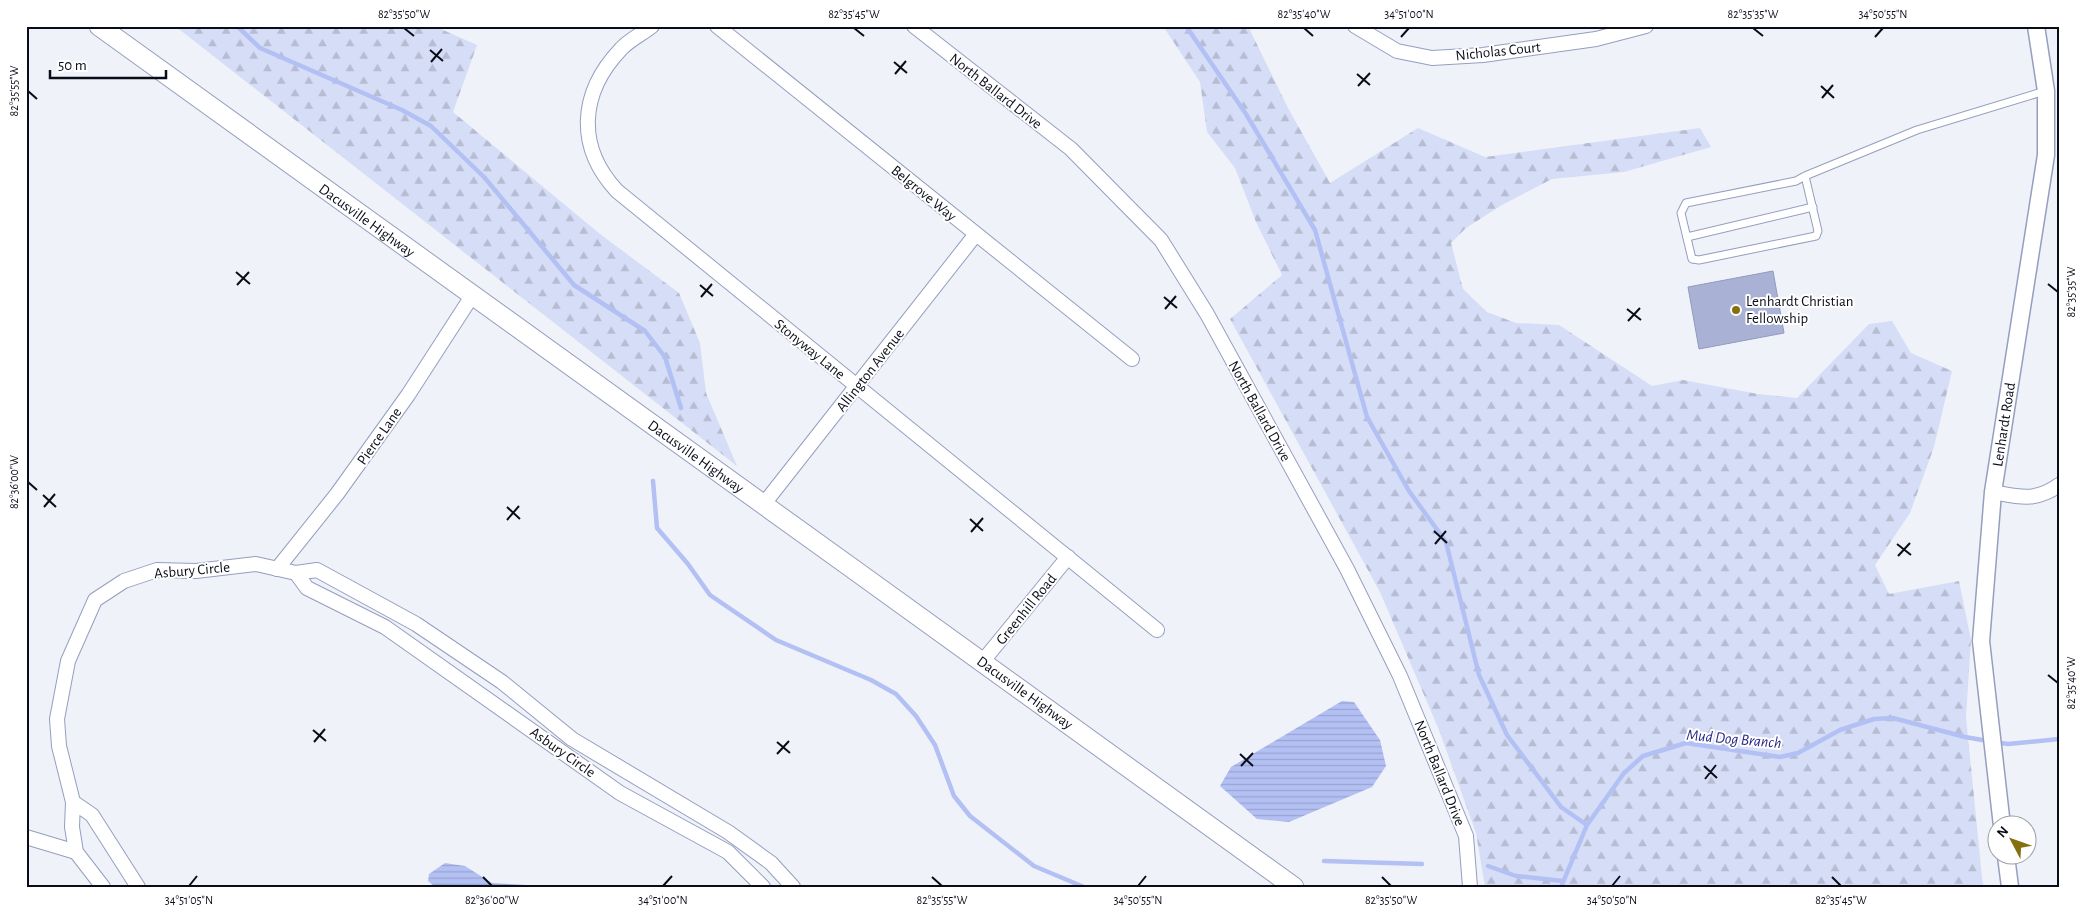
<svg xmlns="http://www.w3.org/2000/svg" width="2085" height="913" font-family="'Alegreya Sans',sans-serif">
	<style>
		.forest { fill: url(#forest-firs) }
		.water { fill: url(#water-rules) }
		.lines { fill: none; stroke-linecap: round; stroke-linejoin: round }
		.stream { stroke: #b3c0f4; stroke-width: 4.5 }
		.building { fill: #a9b2d4; stroke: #929abc }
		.service-casing { stroke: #959ebf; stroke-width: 9 }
		.minor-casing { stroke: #959ebf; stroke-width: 16 }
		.tertiary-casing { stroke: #959ebf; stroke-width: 19 }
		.secondary-casing { stroke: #959ebf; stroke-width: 21 }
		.service { stroke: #fff; stroke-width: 7 }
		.minor { stroke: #fff; stroke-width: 14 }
		.tertiary { stroke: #fff; stroke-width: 16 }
		.secondary { stroke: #fff; stroke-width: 19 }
		.ticks { fill: none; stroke: #0a0d18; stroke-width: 2 }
		.poi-dot { fill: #866f0f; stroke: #fff; stroke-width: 2 }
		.labels { text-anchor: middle; stroke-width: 4; stroke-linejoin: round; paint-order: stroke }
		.street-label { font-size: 15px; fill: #0a0d18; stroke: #fff }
		.poi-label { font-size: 15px; fill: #0a0d18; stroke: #fff; text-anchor: start }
		.water-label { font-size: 16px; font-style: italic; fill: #252686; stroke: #fff }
		.neatline { fill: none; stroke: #0a0d18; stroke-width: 2 }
		.ticks-label { font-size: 12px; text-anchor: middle; fill: #0a0d18 }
	</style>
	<defs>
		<pattern id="forest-firs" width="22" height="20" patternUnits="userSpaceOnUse" patternTransform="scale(1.25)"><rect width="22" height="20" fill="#d6ddf6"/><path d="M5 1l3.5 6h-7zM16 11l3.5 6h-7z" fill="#b6bcd2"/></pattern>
		<pattern id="water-rules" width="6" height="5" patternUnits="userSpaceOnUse" patternTransform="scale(1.25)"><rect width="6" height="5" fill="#b3c0f4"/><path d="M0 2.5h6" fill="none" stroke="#99a4d0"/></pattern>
	</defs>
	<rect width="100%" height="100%" fill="#f0f2fa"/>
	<!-- forest -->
	<g class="forest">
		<polygon points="175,26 343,26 347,29 356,26 434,26 477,45 453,112 600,234 679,293 700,343 706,393 737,466"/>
		<polygon points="1163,26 1248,26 1288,108 1330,183 1418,128 1485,157 1700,128 1711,147 1624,172 1552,179 1502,205 1466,228 1451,243 1463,289 1487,312 1516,323 1559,325 1652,386 1683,380 1758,394 1797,398 1869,324 1892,321 1911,353 1952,371 1934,447 1910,513 1875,565 1889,594 1959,581 1971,640 1966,717 1983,887 1485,887 1476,833 1439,730 1380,592 1230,319 1282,275 1256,222 1235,168 1207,132 1200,82"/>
	</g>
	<!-- water -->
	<g class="water">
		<polygon points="1342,701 1354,702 1380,740 1386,766 1372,787 1289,822 1257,819 1220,786 1231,767"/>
		<polygon points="445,863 465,866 492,883 563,887 435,887 428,881 429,874"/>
	</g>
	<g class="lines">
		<!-- stream -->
		<g class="stream">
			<polyline points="237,26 260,48 402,110 431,126 484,177 574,285 645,331 665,357 681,408"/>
			<polyline points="1186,26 1246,114 1315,230 1367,417 1409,491 1446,542 1479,675 1507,735 1561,807 1587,825"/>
			<polyline points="653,481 657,528 688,564 710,595 776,640 871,680 896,694 916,716 935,745 954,796 970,816 1034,866 1084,887"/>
			<polyline points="1995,742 2008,744 2059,739"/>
			<polyline points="1324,861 1422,864"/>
			<polyline points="1488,866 1516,876 1563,881"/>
			<polyline points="1561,887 1587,825 1624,773 1643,756 1686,743 1780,757 1798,753 1840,730 1874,719 1893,718 1965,737 1988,741"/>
		</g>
	</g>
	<!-- building -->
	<polygon class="building" points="1773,271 1784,333 1699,349 1688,287"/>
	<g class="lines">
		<defs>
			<g id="service">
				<polyline points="1805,176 1818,231 1816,236 1699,260 1692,259 1681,213 1686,203 1796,181 1805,176 1917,130 2045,91"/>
				<polyline points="1687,237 1813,207"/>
			</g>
			<g id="minor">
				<path d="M652,26C642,34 629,40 621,49C579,93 576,147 617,191L1157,630"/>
				<polyline points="717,26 1132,359"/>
				<polyline points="914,26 1071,149 1161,240 1207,314 1347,569 1400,676 1466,836 1470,887"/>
				<polyline points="1355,26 1397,51 1432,58 1483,55 1596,39 1646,26"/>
				<path d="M1993,492C2020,497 2035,502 2059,485"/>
				<polyline points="763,505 976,234"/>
				<polyline points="277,569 337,494 408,395 472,296"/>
				<polyline points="296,573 307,588 385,627 620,793 728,852 763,887"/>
				<polyline points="983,661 1068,557"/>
				<polyline points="73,802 92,815 138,887"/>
				<polyline points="26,837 76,852"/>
				<polyline points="103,887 76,852 72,827 73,802 59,746 57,719 68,661 95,600 124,581 157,570 196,571 256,564 296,573 317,570 416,624 502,682 572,739 728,832 771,863 793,887"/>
			</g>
			<g id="tertiary">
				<path id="s1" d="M2002,826L1981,641L1993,492L2046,155V91L2036,26"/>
				<polyline points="2006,856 2010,887"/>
			</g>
			<g id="secondary">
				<path id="s2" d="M99,26C496,316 897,598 1294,887"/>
			</g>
		</defs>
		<!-- service casing -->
		<use href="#service" class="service-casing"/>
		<!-- minor casing -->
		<use href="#minor" class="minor-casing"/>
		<!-- tertiary casing -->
		<use href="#tertiary" class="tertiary-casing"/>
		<!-- secondary casing -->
		<use href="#secondary" class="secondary-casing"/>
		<!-- service -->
		<use href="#service" class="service"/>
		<!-- minor -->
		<use href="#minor" class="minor"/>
		<!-- tertiary -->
		<use href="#tertiary" class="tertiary"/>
		<!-- secondary -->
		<use href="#secondary" class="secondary"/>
	</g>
	<!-- ticks -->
	<path class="ticks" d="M404,28L414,36M854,28L864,36M1304,28L1313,36M1753,28L1763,36M1401,37L1409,28M1875,37L1883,28M430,50L443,61M431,62L442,49M894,62L907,73M895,74L906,61M1357,74L1370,85M1358,86L1370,73M1821,86L1834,98M28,91L37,99M1822,98L1833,85M236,272L250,284M2048,284L2058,292M237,285L249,272M700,285L713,296M701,297L712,284M1164,297L1177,308M1165,309L1176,296M1627,309L1641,320M1628,321L1640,308M28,482L37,490M43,495L56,507M44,507L55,494M507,507L520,519M970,519L983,531M507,520L519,506M1434,531L1447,543M971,532L983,518M1435,544L1446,531M1897,544L1911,555M1898,556L1910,543M2048,675L2058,683M313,730L326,741M314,742L325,729M777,742L790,753M777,754L789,741M1240,754L1253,766M1241,766L1253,753M1704,766L1717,778M1705,779L1716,765M483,877L492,886M932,877L942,886M1382,877L1391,886M1832,877L1841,886M189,886L197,876M663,886L672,876M1138,886L1146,876M1612,886L1620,876"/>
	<!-- markers -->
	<circle class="poi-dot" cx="1736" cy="310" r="5"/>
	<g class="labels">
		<!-- street labels -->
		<g class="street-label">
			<text transform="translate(1498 51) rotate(-6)" y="5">Nicholas Court</text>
			<text transform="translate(996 91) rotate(38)" y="5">North Ballard Drive</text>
			<text transform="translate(924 193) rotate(39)" y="5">Belgrove Way</text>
			<text dy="5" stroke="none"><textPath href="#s2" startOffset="331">Dacusville Highway</textPath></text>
			<text transform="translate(810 349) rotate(39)" y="5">Stonyway Lane</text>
			<text transform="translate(870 370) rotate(-52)" y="5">Allington Avenue</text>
			<text transform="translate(1260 411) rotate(61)" y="5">North Ballard Drive</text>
			<text dy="5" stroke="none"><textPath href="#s1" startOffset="404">Lenhardt Road</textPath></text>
			<text transform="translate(379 436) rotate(-55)" y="5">Pierce Lane</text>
			<text dy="5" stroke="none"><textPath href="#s2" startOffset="736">Dacusville Highway</textPath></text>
			<text transform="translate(192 570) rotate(-5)" y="5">Asbury Circle</text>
			<text transform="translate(1026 609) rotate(-51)" y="5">Greenhill Road</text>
			<text dy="5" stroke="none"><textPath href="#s2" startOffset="1141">Dacusville Highway</textPath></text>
			<text transform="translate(563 752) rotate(35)" y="5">Asbury Circle</text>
			<text transform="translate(1440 773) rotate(68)" y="5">North Ballard Drive</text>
		</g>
		<!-- poi labels -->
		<g class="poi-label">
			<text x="1746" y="306">Lenhardt Christian<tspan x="1746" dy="17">Fellowship</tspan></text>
		</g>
		<!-- water labels -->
		<g class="water-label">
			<text transform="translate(1734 738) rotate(5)" y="6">Mud Dog Branch</text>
		</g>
	</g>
	<!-- border -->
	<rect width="2085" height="913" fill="none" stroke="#ffffff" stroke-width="55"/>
	<!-- north arrow -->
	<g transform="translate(2012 840) rotate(311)"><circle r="24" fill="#ffffff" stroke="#9d9ea3"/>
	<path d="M0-4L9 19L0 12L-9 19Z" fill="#866f0f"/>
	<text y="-8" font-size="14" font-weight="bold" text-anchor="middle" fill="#0a0d18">N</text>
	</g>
	<!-- scale -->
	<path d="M50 70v8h116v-8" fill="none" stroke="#0a0d18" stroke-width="2.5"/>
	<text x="58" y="70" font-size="15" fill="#0a0d18" stroke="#ffffff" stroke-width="4" paint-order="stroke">50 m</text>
	<rect x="28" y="28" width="2030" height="858" class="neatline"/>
	<g class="ticks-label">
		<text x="404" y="18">82°35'50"W</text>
		<text x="854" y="18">82°35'45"W</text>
		<text x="1304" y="18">82°35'40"W</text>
		<text x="1409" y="18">34°51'00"N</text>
		<text x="1753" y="18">82°35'35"W</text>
		<text x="1883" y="18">34°50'55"N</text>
		<text transform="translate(14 91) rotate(-90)" y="4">82°35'55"W</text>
		<text transform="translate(2071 292) rotate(-90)" y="4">82°35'35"W</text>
		<text transform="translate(14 482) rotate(-90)" y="4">82°36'00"W</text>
		<text transform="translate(2071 683) rotate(-90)" y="4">82°35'40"W</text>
		<text x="189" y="904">34°51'05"N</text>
		<text x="492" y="904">82°36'00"W</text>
		<text x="663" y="904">34°51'00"N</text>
		<text x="942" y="904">82°35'55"W</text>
		<text x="1138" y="904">34°50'55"N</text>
		<text x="1391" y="904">82°35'50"W</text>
		<text x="1612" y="904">34°50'50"N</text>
		<text x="1841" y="904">82°35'45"W</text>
	</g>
</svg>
